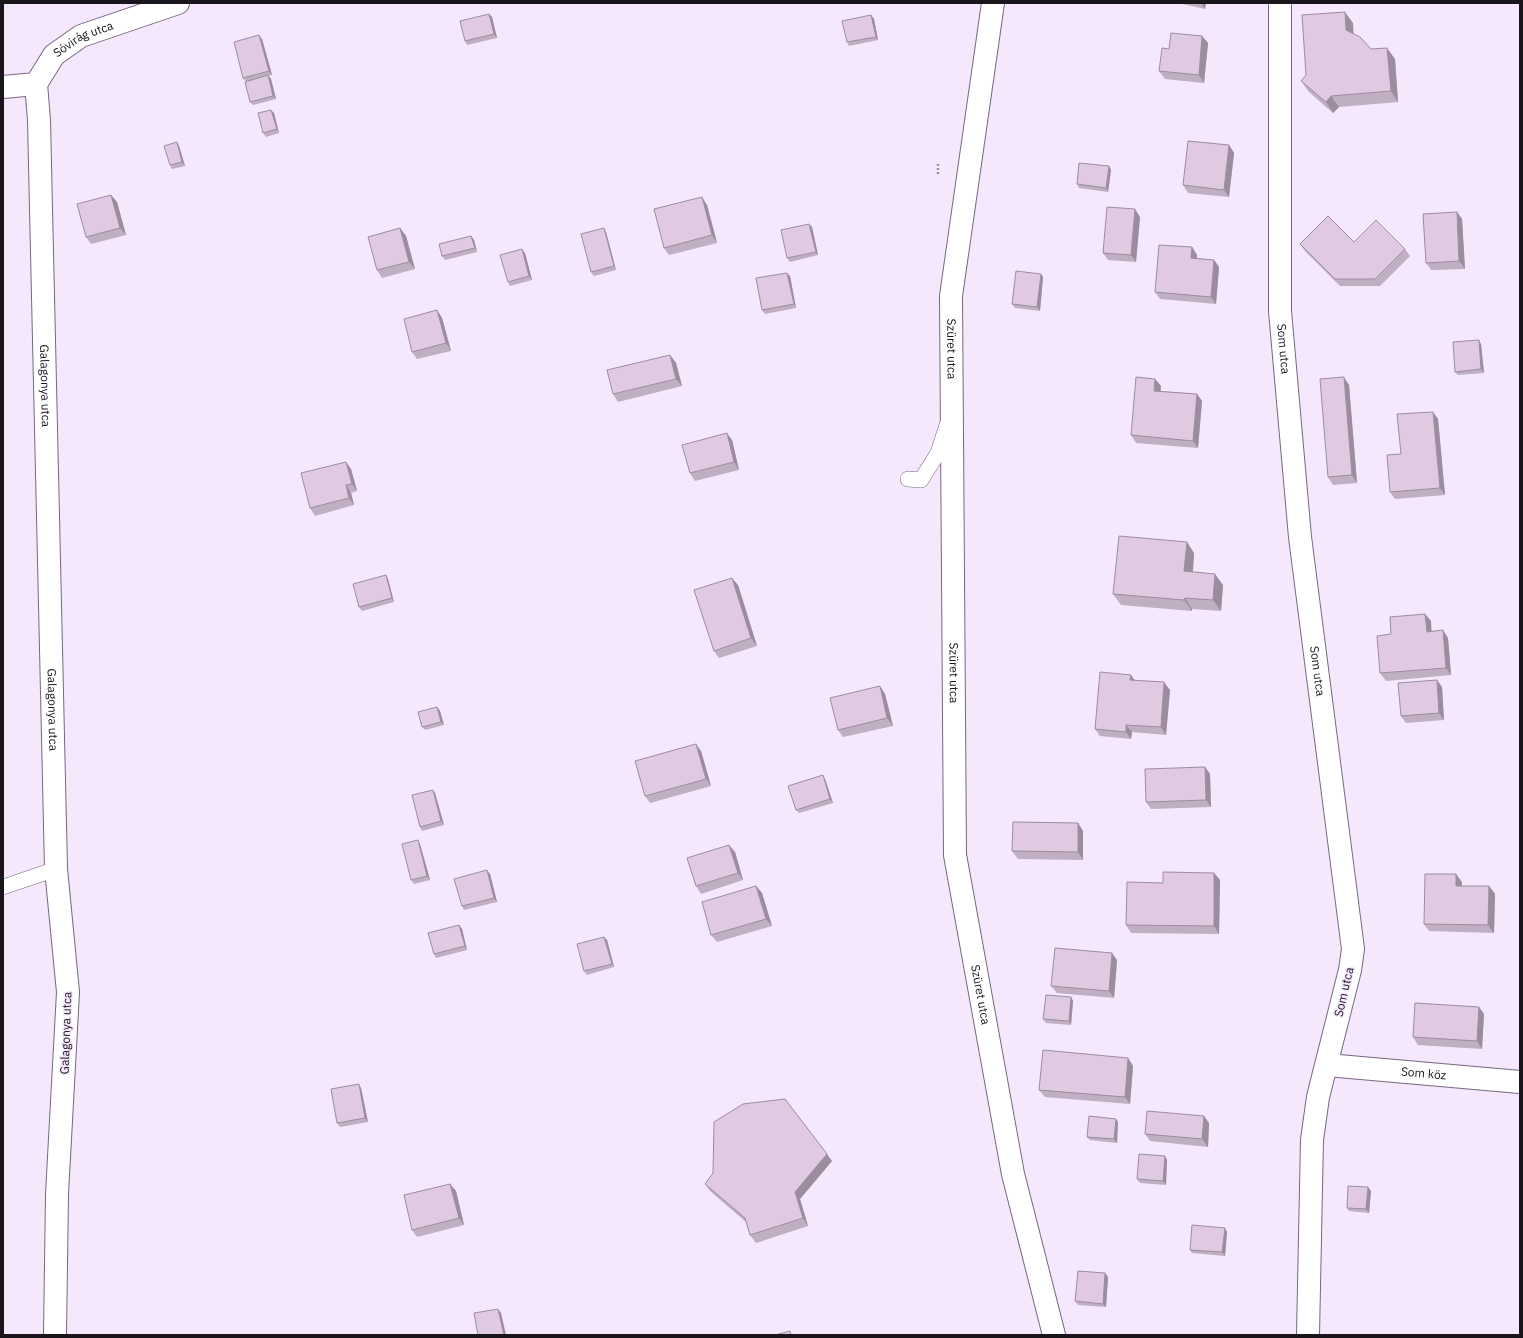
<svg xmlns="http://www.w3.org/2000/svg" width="1523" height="1338" font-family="'IBM Plex Sans',sans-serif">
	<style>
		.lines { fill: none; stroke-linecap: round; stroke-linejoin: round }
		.lane-casing { stroke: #77687f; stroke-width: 16 }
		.street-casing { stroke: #77687f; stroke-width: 24 }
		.path { stroke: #9c91a1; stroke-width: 2.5; stroke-dasharray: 2 2; stroke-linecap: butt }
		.lane { stroke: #fff; stroke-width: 15 }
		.street { stroke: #fff; stroke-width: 22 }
		.wall { fill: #c0aec2 }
		.shaded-wall { fill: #9c8d9e }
		.building { fill: #dfcae2; stroke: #9c8d9e }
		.labels { text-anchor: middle; stroke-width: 3; stroke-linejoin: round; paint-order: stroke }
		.street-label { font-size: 12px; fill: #1a141d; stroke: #f5e7fc }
	</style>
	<rect width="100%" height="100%" fill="#f5e7fc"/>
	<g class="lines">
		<defs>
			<g id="lane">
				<polyline points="908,479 921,480 938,453 947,425"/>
				<polyline points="3,887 56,869"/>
			</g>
			<g id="street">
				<path id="s1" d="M993,3L951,296L955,855L1013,1174L1054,1335"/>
				<path id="s2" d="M1280,3V311L1300,537L1353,949L1350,970L1318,1097L1312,1140L1308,1335"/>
				<path id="s3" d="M36,84L39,120L56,869L68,992L57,1194L55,1335"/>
				<path id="s4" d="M3,87L36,84L54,55L81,36L178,3"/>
				<path id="s5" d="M1327,1065L1520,1082"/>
			</g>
		</defs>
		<!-- lane casing -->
		<use href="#lane" class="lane-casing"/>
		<!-- street casing -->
		<use href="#street" class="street-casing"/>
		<!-- path -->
		<polyline class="path" points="938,164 938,175"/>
		<!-- lane -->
		<use href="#lane" class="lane"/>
		<!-- street -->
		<use href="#street" class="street"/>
	</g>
	<!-- wall -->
	<g class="wall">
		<polygon points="1178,3 1206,3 1205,9"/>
		<polygon points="489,14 492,17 497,38 467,45 465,41"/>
		<polygon points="871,15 874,19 878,40 849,46 847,42"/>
		<polygon points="1353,23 1353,34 1371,49 1395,59 1398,102 1339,107 1333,113 1309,92 1301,81"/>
		<polygon points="1202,36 1208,43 1204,83 1165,79 1159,71 1169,49"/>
		<polygon points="262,39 272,75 268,76 271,79 276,99 253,105 250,102 246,82 243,78"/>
		<polygon points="274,113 279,133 266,137 263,133"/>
		<polygon points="177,142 179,146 185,166 172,169 170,165"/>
		<polygon points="1229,145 1234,153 1229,197 1188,193 1183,185"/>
		<polygon points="1109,166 1111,170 1108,192 1079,188 1077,184"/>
		<polygon points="111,195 117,202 126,235 91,244 86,237"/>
		<polygon points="707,205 717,243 669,255 664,248"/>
		<polygon points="1457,212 1462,219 1465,269 1431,270 1426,263"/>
		<polygon points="1140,217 1136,262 1108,260 1103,253"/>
		<polygon points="812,227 818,255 790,262 787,258"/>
		<polygon points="400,228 406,236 415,269 382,278 377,270"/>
		<polygon points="606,232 616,270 594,276 591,272"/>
		<polygon points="471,236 474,240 477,252 445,260 442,256"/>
		<polygon points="1354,242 1405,249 1410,256 1380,286 1340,286 1305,251 1300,244"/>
		<polygon points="1192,247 1197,255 1197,258 1214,260 1219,267 1216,304 1160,299 1155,292"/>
		<polygon points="525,253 532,280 510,286 508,282"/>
		<polygon points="790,276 796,308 765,314 762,310"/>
		<polygon points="1043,277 1040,311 1015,308 1012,304"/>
		<polygon points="437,310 442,318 451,351 417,359 412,352"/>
		<polygon points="1481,344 1484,373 1458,375 1455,372"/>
		<polygon points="670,355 676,363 682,386 618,402 613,394"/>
		<polygon points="1155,379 1161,386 1160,391 1197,394 1202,401 1198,448 1136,443 1131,435"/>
		<polygon points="1349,385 1357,483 1333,485 1328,477"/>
		<polygon points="1433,412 1438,419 1445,495 1395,499 1390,492 1401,454"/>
		<polygon points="732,440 739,470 695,481 690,473"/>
		<polygon points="351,469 357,491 351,493 354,505 315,516 310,508"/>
		<polygon points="1194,553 1193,572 1223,585 1221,611 1192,609 1192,611 1121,605 1113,594"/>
		<polygon points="386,575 388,579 394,602 362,611 359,607"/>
		<polygon points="738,585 757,646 719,658 714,651"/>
		<polygon points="1425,614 1431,621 1431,631 1448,638 1451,675 1386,681 1380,673 1391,634"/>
		<polygon points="1442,687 1444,720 1406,723 1401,716"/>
		<polygon points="1170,690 1166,735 1132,732 1131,739 1100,736 1095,729"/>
		<polygon points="885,694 893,726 843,737 838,730"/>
		<polygon points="437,707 440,711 444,725 425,730 422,727"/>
		<polygon points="701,751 711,786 650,803 645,796"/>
		<polygon points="1205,767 1210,774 1211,807 1151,809 1146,802"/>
		<polygon points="823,775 825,779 833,803 799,813 796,810"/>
		<polygon points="433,790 435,793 444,825 422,831 420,827"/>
		<polygon points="1078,823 1083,831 1083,860 1018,859 1012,851"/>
		<polygon points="420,844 430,880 414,884 411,880"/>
		<polygon points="735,852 743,880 701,894 696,886"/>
		<polygon points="1214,873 1220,880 1219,934 1131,933 1126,925 1163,883"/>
		<polygon points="490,874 497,902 464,910 462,906"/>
		<polygon points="1462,882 1462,886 1489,886 1495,894 1494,933 1429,931 1424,924"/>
		<polygon points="756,886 762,893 772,926 717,942 711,935"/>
		<polygon points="459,925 462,929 467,950 436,958 434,954"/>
		<polygon points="607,940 614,967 587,975 584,971"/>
		<polygon points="1117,960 1114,998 1057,993 1051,986"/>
		<polygon points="1071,997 1073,1001 1071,1025 1046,1023 1043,1019"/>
		<polygon points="1479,1007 1484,1014 1482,1049 1418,1045 1413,1037"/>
		<polygon points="1128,1058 1133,1066 1130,1104 1045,1097 1039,1090"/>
		<polygon points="361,1088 368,1122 340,1127 337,1123"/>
		<polygon points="1118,1122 1117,1143 1090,1140 1087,1137"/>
		<polygon points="1209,1123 1208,1147 1150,1141 1145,1134"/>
		<polygon points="1165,1156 1167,1160 1166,1185 1140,1183 1137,1179"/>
		<polygon points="832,1161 800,1199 808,1226 756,1243 750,1235 746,1222 710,1191 705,1184"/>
		<polygon points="450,1184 456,1191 464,1225 417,1237 412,1230"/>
		<polygon points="1371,1191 1369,1213 1349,1211 1347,1208"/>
		<polygon points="1227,1232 1225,1256 1192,1253 1190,1250"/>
		<polygon points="1105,1273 1108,1277 1106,1307 1078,1305 1075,1301"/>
	</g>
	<!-- shaded-wall -->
	<g class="shaded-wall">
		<polygon points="1201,3 1206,3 1205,9"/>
		<polygon points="1345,12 1353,23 1354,41 1346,30"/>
		<polygon points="489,14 492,17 497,38 494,34"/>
		<polygon points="871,15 874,19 878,40 876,37"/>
		<polygon points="259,35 262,39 272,75 269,71"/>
		<polygon points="1202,36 1208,43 1204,83 1199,75"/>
		<polygon points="1387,48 1395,59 1398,102 1391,91"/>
		<polygon points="268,75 271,79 276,99 273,96"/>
		<polygon points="1331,96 1339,107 1333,113 1326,102"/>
		<polygon points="271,110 274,113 279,133 277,129"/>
		<polygon points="177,142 179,146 185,166 182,162"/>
		<polygon points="1229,145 1234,153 1229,197 1224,190"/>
		<polygon points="1109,166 1111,170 1108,192 1106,188"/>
		<polygon points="111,195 117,202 126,235 120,228"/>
		<polygon points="702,197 707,205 717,243 712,235"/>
		<polygon points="1135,209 1140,217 1136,262 1131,255"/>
		<polygon points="1457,212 1462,219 1465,269 1459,261"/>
		<polygon points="809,224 812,227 818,255 816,252"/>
		<polygon points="400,228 406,236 415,269 409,262"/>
		<polygon points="604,228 606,232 616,270 614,266"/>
		<polygon points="471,236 474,240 477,252 475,248"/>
		<polygon points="1192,247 1197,255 1196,265 1191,258"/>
		<polygon points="522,249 525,253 532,280 529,276"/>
		<polygon points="1214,260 1219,267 1216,304 1211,297"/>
		<polygon points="787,273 790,276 796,308 794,304"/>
		<polygon points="1041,274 1043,277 1040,311 1037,307"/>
		<polygon points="437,310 442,318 451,351 446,343"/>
		<polygon points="1479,340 1481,344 1484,373 1481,369"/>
		<polygon points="670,355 676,363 682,386 676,379"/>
		<polygon points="1344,377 1349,385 1357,483 1352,475"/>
		<polygon points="1155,379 1161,386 1160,398 1154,391"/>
		<polygon points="1197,394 1202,401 1198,448 1193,441"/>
		<polygon points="1433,412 1438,419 1445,495 1440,488"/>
		<polygon points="727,433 732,440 739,470 734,462"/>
		<polygon points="346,462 351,469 357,491 352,484"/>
		<polygon points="346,485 351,493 354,505 349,498"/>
		<polygon points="1187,542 1194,553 1192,582 1184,571"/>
		<polygon points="1215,574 1223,585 1221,611 1213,600"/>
		<polygon points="386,575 388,579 394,602 392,598"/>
		<polygon points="732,578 738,585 757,646 751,638"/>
		<polygon points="1185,598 1192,609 1192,611 1184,600"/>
		<polygon points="1425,614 1431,621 1432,639 1427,632"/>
		<polygon points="1443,630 1448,638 1451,675 1446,668"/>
		<polygon points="1131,675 1136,682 1130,680"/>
		<polygon points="1437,680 1442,687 1444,720 1439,713"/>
		<polygon points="1164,682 1170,690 1166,735 1161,727"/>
		<polygon points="880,686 885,694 893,726 887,718"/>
		<polygon points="437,707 440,711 444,725 441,722"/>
		<polygon points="1126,725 1132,732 1131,739 1126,732"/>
		<polygon points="696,744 701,751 711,786 706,779"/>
		<polygon points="1205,767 1210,774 1211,807 1206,800"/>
		<polygon points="823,775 825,779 833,803 830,799"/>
		<polygon points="433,790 435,793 444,825 441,821"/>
		<polygon points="1078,823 1083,831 1083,860 1078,852"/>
		<polygon points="418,840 420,844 430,880 427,876"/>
		<polygon points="729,845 735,852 743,880 738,873"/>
		<polygon points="487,870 490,874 497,902 494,898"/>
		<polygon points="1214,873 1220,880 1219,934 1214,926"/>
		<polygon points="1456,874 1462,882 1461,893 1456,886"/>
		<polygon points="756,886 762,893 772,926 766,919"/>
		<polygon points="1489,886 1495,894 1494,933 1488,925"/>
		<polygon points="459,925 462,929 467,950 465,946"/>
		<polygon points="604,937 607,940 614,967 612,964"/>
		<polygon points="1112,953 1117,960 1114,998 1109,991"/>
		<polygon points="1071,997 1073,1001 1071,1025 1069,1021"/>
		<polygon points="1479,1007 1484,1014 1482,1049 1477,1041"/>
		<polygon points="1128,1058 1133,1066 1130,1104 1125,1097"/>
		<polygon points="359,1084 361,1088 368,1122 365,1118"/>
		<polygon points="1204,1116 1209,1123 1208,1147 1202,1139"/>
		<polygon points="1116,1119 1118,1122 1117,1143 1114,1139"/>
		<polygon points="827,1154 832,1161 800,1199 808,1226 803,1218 795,1192"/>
		<polygon points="1165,1156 1167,1160 1166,1185 1163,1181"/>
		<polygon points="450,1184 456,1191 464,1225 459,1218"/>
		<polygon points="1368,1187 1371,1191 1369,1213 1366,1209"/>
		<polygon points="1225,1228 1227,1232 1225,1256 1222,1252"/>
		<polygon points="1105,1273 1108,1277 1106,1307 1103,1304"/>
		<polygon points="498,1309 501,1313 506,1335 504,1335"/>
	</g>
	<!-- building -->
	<g class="building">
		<polygon points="1345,12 1346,30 1360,37 1371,49 1387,48 1391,91 1331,96 1326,102 1301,81 1306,75 1302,15"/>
		<polygon points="489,14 494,34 465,41 460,21"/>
		<polygon points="871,15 876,37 847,42 842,21"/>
		<polygon points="1171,33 1202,36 1199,75 1159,71 1162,48 1169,49"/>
		<polygon points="259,35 269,71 243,78 234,42"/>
		<polygon points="268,75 273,96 250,102 245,82"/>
		<polygon points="271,110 277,129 263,133 258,113"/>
		<polygon points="1188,141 1229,145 1224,190 1183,185"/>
		<polygon points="177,142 182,162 170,165 164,146"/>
		<polygon points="1079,163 1109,166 1106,188 1077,184"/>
		<polygon points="111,195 120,228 86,237 77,204"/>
		<polygon points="702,197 712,235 664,248 654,209"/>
		<polygon points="1107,207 1135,209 1131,255 1103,253"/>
		<polygon points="1457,212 1459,261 1426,263 1423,214"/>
		<polygon points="1328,216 1354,242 1376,220 1405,249 1375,279 1335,279 1300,244"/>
		<polygon points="809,224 816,252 787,258 781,230"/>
		<polygon points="400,228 409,262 377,270 368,237"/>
		<polygon points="604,228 614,266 591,272 581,234"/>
		<polygon points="471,236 475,248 442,256 439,244"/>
		<polygon points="1159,245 1192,247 1191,258 1214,260 1211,297 1155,292"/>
		<polygon points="522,249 529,276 508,282 500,255"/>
		<polygon points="1016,271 1041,274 1037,307 1012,304"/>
		<polygon points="787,273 794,304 762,310 756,278"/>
		<polygon points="437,310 446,343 412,352 404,319"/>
		<polygon points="1479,340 1481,369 1455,372 1453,342"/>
		<polygon points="670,355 676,379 613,394 607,370"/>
		<polygon points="1136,377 1155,379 1154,391 1197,394 1193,441 1131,435"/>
		<polygon points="1344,377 1352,475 1328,477 1320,379"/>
		<polygon points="1433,412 1440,488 1390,492 1387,455 1401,454 1397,414"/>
		<polygon points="727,433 734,462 690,473 682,445"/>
		<polygon points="346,462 352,484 346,485 349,498 310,508 301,473"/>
		<polygon points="1119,536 1187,542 1184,571 1215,574 1213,600 1185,598 1184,600 1113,594"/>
		<polygon points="386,575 392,598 359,607 353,584"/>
		<polygon points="732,578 751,638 714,651 694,590"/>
		<polygon points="1425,614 1427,632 1443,630 1446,668 1380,673 1377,636 1391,634 1390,617"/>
		<polygon points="1100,672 1131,675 1130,680 1164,682 1161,727 1126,725 1126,732 1095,729"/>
		<polygon points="1437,680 1439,713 1401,716 1398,683"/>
		<polygon points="880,686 887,718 838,730 830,698"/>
		<polygon points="437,707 441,722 422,727 418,712"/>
		<polygon points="696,744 706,779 645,796 635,761"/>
		<polygon points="1205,767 1206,800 1146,802 1145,769"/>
		<polygon points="823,775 830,799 796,810 788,786"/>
		<polygon points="433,790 441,821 420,827 412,795"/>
		<polygon points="1013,822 1078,823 1078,852 1012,851"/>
		<polygon points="418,840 427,876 411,880 402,844"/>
		<polygon points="729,845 738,873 696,886 687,858"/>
		<polygon points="487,870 494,898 462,906 454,879"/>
		<polygon points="1163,872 1214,873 1214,926 1126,925 1127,882 1163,883"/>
		<polygon points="1425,874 1456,874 1456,886 1489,886 1488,925 1424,924"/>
		<polygon points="756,886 766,919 711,935 702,902"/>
		<polygon points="459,925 465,946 434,954 428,933"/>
		<polygon points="604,937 612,964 584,971 577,944"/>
		<polygon points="1055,948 1112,953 1109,991 1051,986"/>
		<polygon points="1046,995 1071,997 1069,1021 1043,1019"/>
		<polygon points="1415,1003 1479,1007 1477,1041 1413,1037"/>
		<polygon points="1043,1050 1128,1058 1125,1097 1039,1090"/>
		<polygon points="359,1084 365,1118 337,1123 331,1089"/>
		<polygon points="785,1099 827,1154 795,1192 803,1218 750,1235 745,1218 705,1184 713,1173 714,1122 743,1104"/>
		<polygon points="1147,1111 1204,1116 1202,1139 1145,1134"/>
		<polygon points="1089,1116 1116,1119 1114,1139 1087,1137"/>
		<polygon points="1139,1154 1165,1156 1163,1181 1137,1179"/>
		<polygon points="450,1184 459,1218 412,1230 404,1195"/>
		<polygon points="1348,1186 1368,1187 1366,1209 1347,1208"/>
		<polygon points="1192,1225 1225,1228 1222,1252 1190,1250"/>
		<polygon points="1078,1271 1105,1273 1103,1304 1075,1301"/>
		<polygon points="498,1309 504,1335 478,1335 474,1313"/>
		<polygon points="790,1331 791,1335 775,1335"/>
	</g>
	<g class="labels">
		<!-- street labels -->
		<g class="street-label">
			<text dy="4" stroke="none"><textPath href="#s4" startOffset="101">Sóvirág utca</textPath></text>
			<text dy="4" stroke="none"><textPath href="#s1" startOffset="349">Szüret utca</textPath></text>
			<text dy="4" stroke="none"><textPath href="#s2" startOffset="346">Som utca</textPath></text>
			<text dy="4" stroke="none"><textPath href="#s3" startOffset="302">Galagonya utca</textPath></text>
			<text dy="4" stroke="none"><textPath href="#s2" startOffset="670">Som utca</textPath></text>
			<text dy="4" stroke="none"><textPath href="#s1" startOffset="673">Szüret utca</textPath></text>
			<text dy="4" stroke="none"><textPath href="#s3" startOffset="626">Galagonya utca</textPath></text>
			<text transform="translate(1344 992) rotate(-77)" y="4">Som utca</text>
			<text dy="4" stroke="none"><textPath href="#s1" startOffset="997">Szüret utca</textPath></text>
			<text transform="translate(66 1033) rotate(-88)" y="4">Galagonya utca</text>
			<text dy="4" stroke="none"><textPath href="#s5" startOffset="97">Som köz</textPath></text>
		</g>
	</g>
	<!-- border -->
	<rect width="1523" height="1338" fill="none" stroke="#1a141d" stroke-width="8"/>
</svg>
